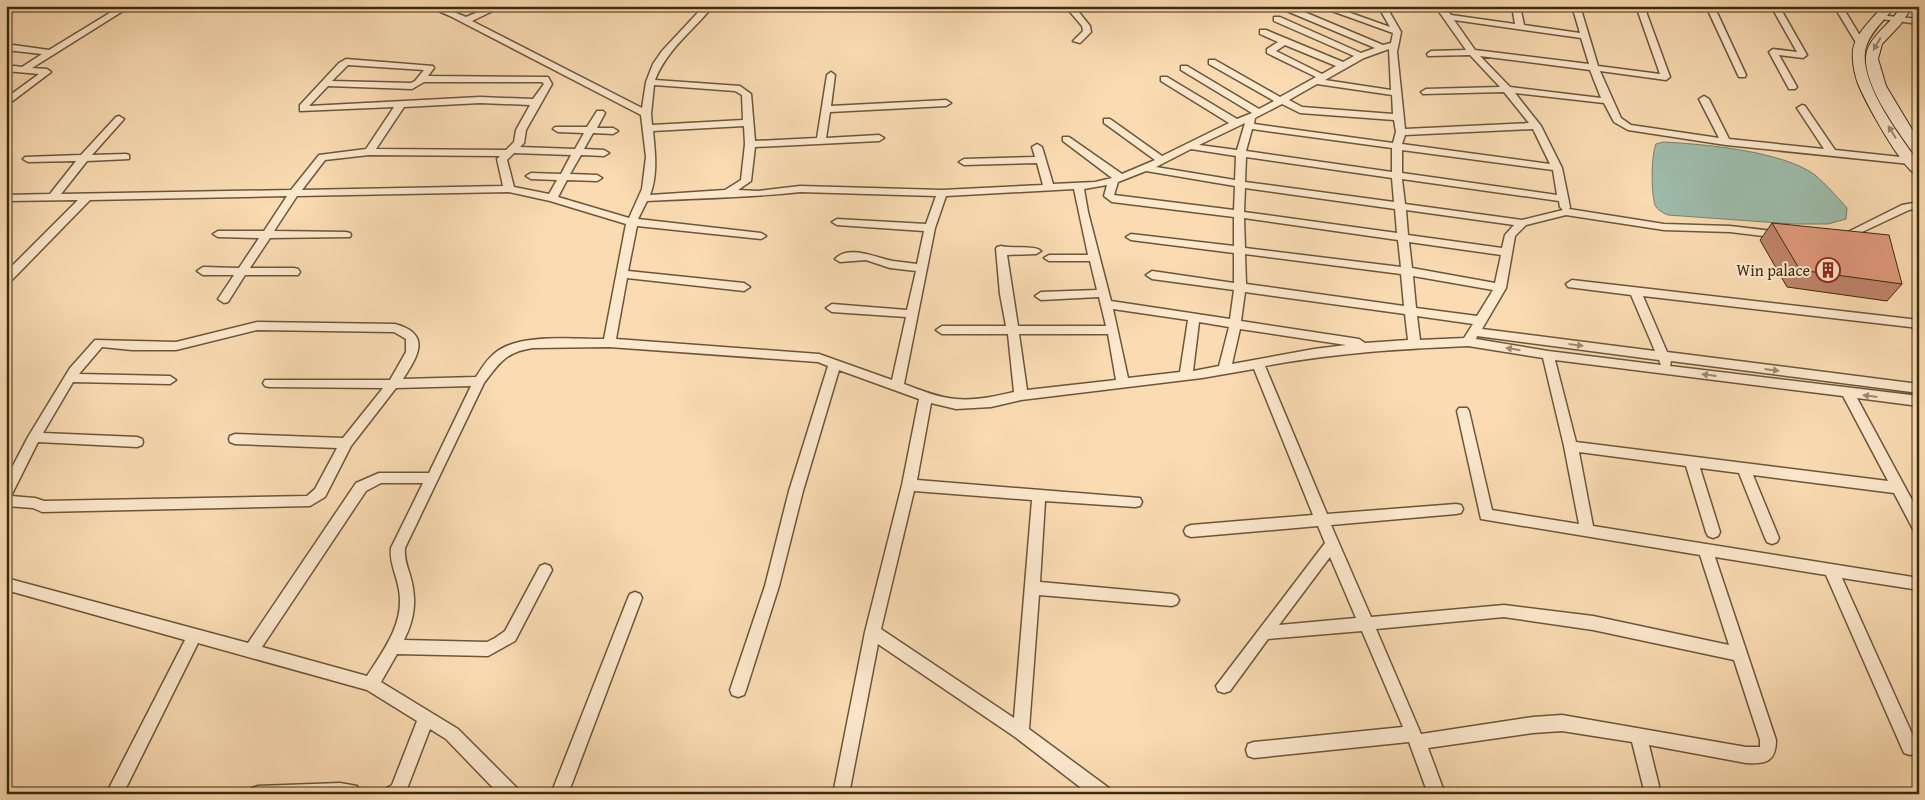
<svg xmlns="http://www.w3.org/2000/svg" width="1925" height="800" font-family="'Gentium Book Plus',serif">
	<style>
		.water { fill: #9ebbaa; stroke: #77816c }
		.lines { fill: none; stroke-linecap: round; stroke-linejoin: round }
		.street-casing { stroke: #6c5638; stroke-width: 3 }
		.secondary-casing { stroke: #3d2a0f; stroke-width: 2 }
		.street { fill: #fce8cd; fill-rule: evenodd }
		.secondary { fill: #fce8cd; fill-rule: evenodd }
		.wall { fill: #bf846a; stroke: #3d2a0f }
		.building { fill: #de997b; stroke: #3d2a0f }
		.oneway { fill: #9c896e }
		.labels { text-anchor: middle; stroke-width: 4; stroke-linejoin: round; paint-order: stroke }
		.poi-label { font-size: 16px; fill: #3d2a0f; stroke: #fce8cd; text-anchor: end }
	</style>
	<rect width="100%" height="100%" fill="#fadbb2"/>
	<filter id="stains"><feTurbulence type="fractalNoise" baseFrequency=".004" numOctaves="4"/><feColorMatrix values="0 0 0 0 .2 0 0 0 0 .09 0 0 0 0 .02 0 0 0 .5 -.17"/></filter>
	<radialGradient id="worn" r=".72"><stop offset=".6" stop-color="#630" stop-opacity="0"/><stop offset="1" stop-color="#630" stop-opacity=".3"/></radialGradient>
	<!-- water -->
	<path class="water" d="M1663,142C1703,144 1783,151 1815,175C1827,185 1837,197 1847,208L1846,219L1828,224H1793L1668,215C1663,213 1657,210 1655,205C1651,192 1651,156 1656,144Z"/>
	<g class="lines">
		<defs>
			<g id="street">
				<polygon points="13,6 25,6 6,14 6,9"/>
				<polygon points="121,6 131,6 32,68 47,69 51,72 6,106 6,98 39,74 6,71 6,65 22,67 42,54 6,50 6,44 49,50"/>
				<path d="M427,6H439L466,17L492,6H503L472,21L642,108L646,82L653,64L662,51L704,6H713C693,31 667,49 655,80L740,86L751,94L755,141L817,138L827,75L831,72L835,75L831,106L946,100L951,103L946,106L830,112L826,138L879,135L884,138L879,141L755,147L751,181L738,190L758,191L800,186L942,190L1043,185L1037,163L964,165L959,162L964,159L1035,157L1032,147L1037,144L1042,147L1053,184L1095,182L1112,178L1063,141V137H1069L1122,174L1155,160L1104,123V119H1110L1162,156L1229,123L1161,81V77H1167L1237,119L1252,113L1181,70V66H1187L1259,109L1274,101L1209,64V60H1215L1280,97L1316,77L1267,53V49L1278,42L1260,34V30H1266L1343,62L1354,56L1274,21V17H1280L1361,53L1375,48L1282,9L1281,6H1290L1383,45L1391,43L1393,33L1318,6H1331L1390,27L1378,6H1386L1401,32L1397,52L1405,129L1529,123L1504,92L1423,94L1421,92L1426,89L1500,87L1470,55L1428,56L1427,54L1431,51L1466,50L1435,6H1444L1451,15L1515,24L1512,6H1520L1524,25L1580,33L1572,6H1580L1598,66L1660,74L1636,6H1644L1670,77L1666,80L1600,71L1621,118L1631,125L1719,138L1699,99L1704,96L1709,99L1729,139L1824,149L1797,108L1802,105L1805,106L1835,150L1910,158L1915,161L1910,164L1726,145L1628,130L1614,122L1604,103L1515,93L1541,126L1562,168L1570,207L1569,209L1664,224L1730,226L1781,232L1786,235L1781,238L1730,232L1664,230L1566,215L1526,225L1515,236L1506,288L1482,329L1655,351L1631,295L1568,287L1566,284L1572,280L1919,320V328L1643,296L1667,352L1919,384V393L1671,361L1670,366L1919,396V406L1857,398L1919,513V533L1914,531L1894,493L1753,475L1779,538L1777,542L1772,544L1767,542L1765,538L1739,473L1700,468L1720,532L1718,536L1713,538L1708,536L1706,532L1686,466L1579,452L1593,526L1919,578V590L1842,578L1918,747L1916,753L1910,755L1904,753L1826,575L1715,557L1776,740C1776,762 1766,764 1746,763L1649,745L1661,794H1645L1632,742L1562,731L1533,733L1428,748L1445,794H1428L1409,742L1254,758L1248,756L1246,750L1248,744L1254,742L1403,727L1362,631L1268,639L1230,691L1224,693L1218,691L1216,686L1325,543L1318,526L1191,537L1186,535L1184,531L1186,527L1191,525L1313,515L1254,369L1202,378L1021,400L991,407L956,409L931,403L917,480L1140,498L1142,502L1140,506L1135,507L1045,501L1040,582L1172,594L1177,596L1179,600L1177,604L1172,606L1039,595L1029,729L1109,788L1111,794H1089L1015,737L878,644L849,794H833L865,632L902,485L919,399L839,370L803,491L779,586L746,690L744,695L738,697L732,695L730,690L765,586L789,491L828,366L818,362L609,347L533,348C506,352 500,362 484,383L405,548C404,558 407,566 410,575C417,599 415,618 404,640L487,642L495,638L505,631L540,566L545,564L550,566L552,570L515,641L488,656L397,654L381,682L458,729L517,788L519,794H499L446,739L430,729L405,794H385L387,788L392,785L417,721L367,690L198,643L123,794H106L185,640L6,590V578L248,643L356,483L379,473H429L471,386L396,388L351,446L325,497L310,506L42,512L33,508L6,506V479L28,437L70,368L95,340L176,342L257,322L395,324C432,334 418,356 403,379L476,377C481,369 487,359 495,353C518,333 574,339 604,339L626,224L550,201L509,192L297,196L274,231L346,232L350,233L351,235L350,237L270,238L250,268H294L298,269L300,272L298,275H245L228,302L224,303L218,299L234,275H203L197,271L203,267L239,268L259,238L218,237L213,234L218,231H264L287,196L90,200L10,282L6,283V272L78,200L6,201V195L50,194L76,161L28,162L23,159L25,157L81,155L116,117L119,116L124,119L92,155L126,154L129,155V159L87,161L61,194L291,190L319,155L366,149L394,107L300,111V105L339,63L346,59L433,66L434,68L428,76L548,77L552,84L526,130L524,143L520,147L575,149L584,133L558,132L553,129L555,127H587L597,111H603L605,113L597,128H613L618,131L613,134L593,133L584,149L604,150L609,153L604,156L581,155L570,174L597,175L602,178L597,181L567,180L558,197L629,218L642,189L646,157L641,115L450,16ZM1454,20L1581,38L1589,64L1475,50ZM1285,45L1336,66L1322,74L1276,51ZM1389,49L1391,90L1325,80L1364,58ZM1480,56L1590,70L1601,98L1510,87ZM348,65L424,70L415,81L411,83L332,81ZM424,82H542L544,84L533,99L480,97L309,106L328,86L412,89ZM1317,84L1392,95L1393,114L1302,107L1289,100ZM654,85L735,91L742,95L743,120L652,125L651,114ZM480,103L530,105L516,130L514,142L506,150L376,149L404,107ZM1282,104L1300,113L1394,120L1396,132L1393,143L1254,124L1255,118ZM1245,123L1237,150L1199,145ZM744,126L745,144L741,180L725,190L650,195C658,175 655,151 653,131ZM1252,129L1392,148V172L1246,151ZM1533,129L1550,164L1402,144L1405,135ZM1191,149L1236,156L1235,180L1156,167ZM1402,150L1553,170L1557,195L1402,173ZM514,153L571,155L561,174L531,173L526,176L531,179L557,180L549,194L514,187L507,160ZM369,155L500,156L497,159L503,186L302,190L325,160ZM1246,157L1392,178L1394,202L1245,182ZM1146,171L1235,186L1234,210L1114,195L1118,182ZM1402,179L1559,201L1560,207L1563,210L1522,220L1405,204ZM1107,185L1104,196L1112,202L1234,217V246L1131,234L1126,237L1131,240L1234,253V283L1152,271L1146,275L1152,279L1234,290L1230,319L1111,301L1088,212L1084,189ZM1245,188L1395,209L1397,233L1244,212ZM1074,189L1088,255H1049L1044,258L1049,261H1090L1097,290L1041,292L1035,296L1041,300L1099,297L1106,326H1018L1007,255L1036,254L1041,251C1035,245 1012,249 1001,246L997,247L996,249L1000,294L1006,326H942L936,330L942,334H1008L1014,392C996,396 976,401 956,399C939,398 920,390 904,384L935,228L946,196ZM800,192L936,196L926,224L837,219L832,222L837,225L924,231L917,264C909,263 901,262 893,261C876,258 849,244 835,259L840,262L866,260L890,268L916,271L907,310L832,304L826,308L832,312L906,317L892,380L819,354L616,339L627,278L744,291L750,287L744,283L628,271L637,226L761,239L766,236L761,233L638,219L647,201C698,198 749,198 800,192ZM1406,210L1514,225L1505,235L1502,248L1408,235ZM1244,218L1398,240L1401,267L1245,248ZM1409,242L1501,255L1495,283L1412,268ZM1245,254L1401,274L1404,306L1246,284ZM1413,276L1493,290L1477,316L1416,308ZM1245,292L1405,314L1408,340L1365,343L1359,339L1241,321ZM1113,309L1188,320L1180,372L1128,378ZM1417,316L1473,324L1464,338L1420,340ZM1199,322L1229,327L1219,366L1193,371ZM1240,329L1346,345L1314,349L1232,364ZM257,330L394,332L406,339V352L390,380H265L263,383L265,386L269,387L383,388L343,438L235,434L230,436L229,439L230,442L235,444L337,448L315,489L307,496L44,501L35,498L11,496L38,442L137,447L142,445L143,442L142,439L137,437L43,433L73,382L170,384L176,380L170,376L79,374L102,347L132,350H176ZM1019,334H1108L1116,380L1027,390ZM1477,336L1659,360L1661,365L1548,351L1476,339ZM1468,346L1543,358L1564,446L1579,524L1492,510L1469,411L1467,408H1459L1457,411L1481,519L1700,555L1729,645L1593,616L1504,605L1371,617L1331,525L1456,514L1461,513L1463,509L1461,505L1456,504L1327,514L1265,366C1335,353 1398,349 1468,346ZM1555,360L1843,396L1888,481L1576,442ZM381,483H423L391,548C389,562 397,576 399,590C405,622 384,650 367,676L262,647L366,491ZM914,491L1032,500L1014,718L881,629ZM1330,557L1356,618L1279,625ZM1504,617L1593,630L1734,660L1760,740V747H1746L1562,715L1533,717L1421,734L1376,629Z"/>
				<polygon points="1065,6 1074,6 1090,26 1091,32 1080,43 1073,41 1083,31 1082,26"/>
				<polygon points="1706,6 1714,6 1746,75 1745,77 1739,77 1738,75"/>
				<polygon points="1771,6 1779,6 1807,55 1803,58 1779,55 1797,87 1795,89 1789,89 1769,52 1773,49 1797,52"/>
				<polygon points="1834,6 1842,6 1865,44 1864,46 1858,46"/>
				<polygon points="1878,15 1919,19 1919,24 1881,19 1877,17"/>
				<polygon points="1919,202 1919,208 1909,210 1845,240 1841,241 1836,238 1902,205"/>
				<polygon points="635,592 640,594 642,598 568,794 551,794 628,598 630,594"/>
				<polygon points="340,783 357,786 360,794 250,794 252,788 258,786"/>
			</g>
			<g id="secondary">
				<path d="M1883,6H1895C1886,19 1873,29 1867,44C1856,71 1887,117 1902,139C1911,153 1919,158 1919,176C1903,172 1863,98 1857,81C1854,71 1852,60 1853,50C1855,34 1873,18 1883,6Z"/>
				<path d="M1901,6H1913L1900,25L1882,44L1878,59L1886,86L1919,141V155L1914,154C1898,131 1854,74 1869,46C1877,30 1893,22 1901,6Z"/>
			</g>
		</defs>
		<!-- street casing -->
		<use href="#street" class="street-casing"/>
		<!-- secondary casing -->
		<use href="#secondary" class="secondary-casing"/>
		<!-- street -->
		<use href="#street" class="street"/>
		<!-- secondary -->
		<use href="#secondary" class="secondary"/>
	</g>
	<!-- wall -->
	<polygon class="wall" points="1772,223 1902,284 1887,301 1787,287 1760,240"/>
	<!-- building -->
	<polygon class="building" points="1772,223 1889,235 1902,284 1800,270"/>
	<!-- one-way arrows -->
	<defs><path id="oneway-solid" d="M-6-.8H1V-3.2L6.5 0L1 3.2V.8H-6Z" transform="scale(1.25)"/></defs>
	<g class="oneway">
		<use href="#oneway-solid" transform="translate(1877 44) rotate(120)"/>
		<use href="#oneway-solid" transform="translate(1892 132) rotate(-122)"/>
		<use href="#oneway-solid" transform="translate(1576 345) rotate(7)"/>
		<use href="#oneway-solid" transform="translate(1513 349) rotate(-171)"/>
		<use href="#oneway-solid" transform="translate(1772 370) rotate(7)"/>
		<use href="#oneway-solid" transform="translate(1709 375) rotate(-173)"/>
		<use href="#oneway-solid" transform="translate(1870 396) rotate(-173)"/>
	</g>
	<!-- icons -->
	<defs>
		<symbol id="building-ring" viewBox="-11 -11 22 22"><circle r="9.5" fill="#fce8cd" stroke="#8f2418" stroke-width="1.5"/><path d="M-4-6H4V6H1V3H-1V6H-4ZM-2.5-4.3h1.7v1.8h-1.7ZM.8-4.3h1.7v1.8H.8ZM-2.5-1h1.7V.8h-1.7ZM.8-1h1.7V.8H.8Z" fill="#8f2418"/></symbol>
	</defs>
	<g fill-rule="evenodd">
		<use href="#building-ring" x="1814" y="256" width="28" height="28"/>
	</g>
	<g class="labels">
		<!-- poi labels -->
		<g class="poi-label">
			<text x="1810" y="276">Win palace</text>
		</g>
	</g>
	<!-- margin -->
	<rect width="1925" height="800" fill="none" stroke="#fadbb2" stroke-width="25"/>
	<rect x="8" y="8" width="1910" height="785" fill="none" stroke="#3d2a0f" stroke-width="2.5"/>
	<rect x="12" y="12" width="1900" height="775" fill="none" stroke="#3d2a0f"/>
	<rect width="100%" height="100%" filter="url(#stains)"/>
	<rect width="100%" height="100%" fill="url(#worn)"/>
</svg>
